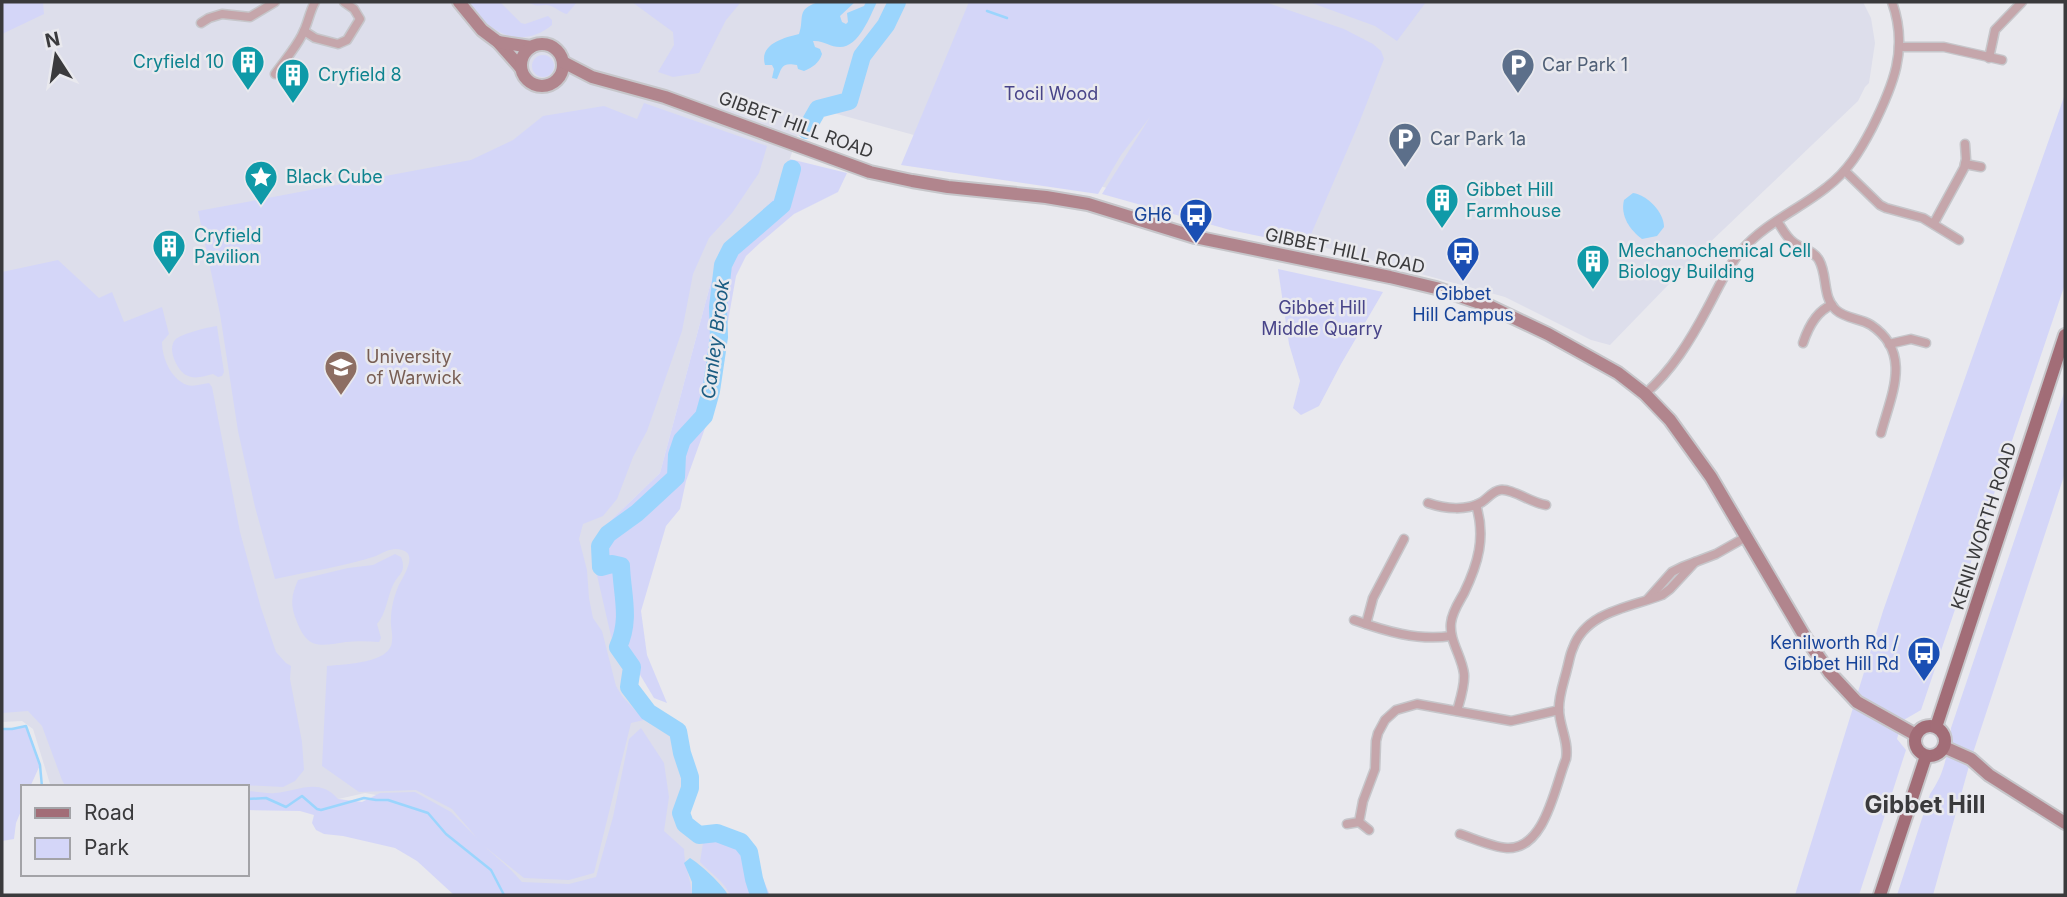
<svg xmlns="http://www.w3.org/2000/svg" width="2067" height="897" font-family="Inter,sans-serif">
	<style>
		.built { fill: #dddeeb }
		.green { fill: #d4d6f8 }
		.water { fill: #9bd5fd }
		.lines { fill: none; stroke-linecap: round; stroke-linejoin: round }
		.stream { stroke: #9bd5fd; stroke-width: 2.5 }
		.river { stroke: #9bd5fd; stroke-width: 18 }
		.street-casing { stroke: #c6c6ca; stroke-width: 11 }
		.secondary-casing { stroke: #c6c6ca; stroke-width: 16 }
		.primary-casing { stroke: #c6c6ca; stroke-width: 16 }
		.street { stroke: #c5a6ab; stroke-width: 8 }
		.secondary { stroke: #b1858d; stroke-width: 12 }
		.primary { stroke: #a26d77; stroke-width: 12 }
		.labels { text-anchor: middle; stroke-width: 5; stroke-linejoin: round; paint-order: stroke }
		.culture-label { font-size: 18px; fill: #0d838f; stroke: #e9e9ee; text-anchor: start }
		.service-label { font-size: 18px; fill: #4e5e75; stroke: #e9e9ee; text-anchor: start }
		.park-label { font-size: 18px; fill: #484489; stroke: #e9e9ee }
		.street-label { font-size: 18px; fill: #3a3a3c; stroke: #e9e9ee }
		.transit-label { font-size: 18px; fill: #164399; stroke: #e9e9ee; text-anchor: end }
		.education-label { font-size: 18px; fill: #785e54; stroke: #e9e9ee; text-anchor: start }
		.water-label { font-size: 19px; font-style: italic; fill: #1a5c82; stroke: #e9e9ee }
		.district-label { font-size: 24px; font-weight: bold; fill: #3a3a3c; stroke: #e9e9ee }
	</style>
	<rect width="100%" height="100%" fill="#e9e9ee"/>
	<!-- built -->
	<polygon class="built" points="2,2 1863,2 1871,18 1875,43 1869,83 1865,87 1858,101 1703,249 1610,345 1591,340 1505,297 819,109 801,125 778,195 719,252 660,473 603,528 614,649 625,667 627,687 646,715 671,734 684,777 678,811 682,827 696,839 716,838 738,848 750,895 515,895 404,800 365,793 334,800 247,795 247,787 51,787 33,729 22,721 2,722"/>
	<!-- green -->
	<g class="green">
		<polygon points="2,2 43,2 44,14 2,34"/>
		<path d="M467,2H500L521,23L525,24L548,16L552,20V25C520,51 488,32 467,2Z"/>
		<path d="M528,2H577L567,14C561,13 557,8 551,6C542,3 539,9 528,2Z"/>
		<polygon points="632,2 741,2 726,20 699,73 673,77 658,72 674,45 673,32"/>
		<polygon points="969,2 1265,2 1344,29 1373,44 1381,51 1384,59 1359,123 1306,246 1230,230 1102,194 1150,117 1121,155 1098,194 901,165"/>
		<polygon points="1309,2 1426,2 1397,41 1375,26"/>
		<circle cx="543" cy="66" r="11"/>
		<polygon points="2065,94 2065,284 1921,710 1902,721 1897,739 1906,750 1859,895 1795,895 1883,611"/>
		<path d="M644,103L767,146L759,173L732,213L709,238L693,274L682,331L647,431L633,457L617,499L603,516L583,524L579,539L587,570L589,598L593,618L602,631L616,686L622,696L644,720L631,723L594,873L569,880L524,878L484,846L511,870L522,882L569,884L596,877L613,817L629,739L641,728L664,763L669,797L664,831L684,849C684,865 691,879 692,895H454L417,861L395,848L343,836L324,834L316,830L312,823L314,815L300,811L247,810V791C256,791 266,794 275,793C299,791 319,777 338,799L362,802L380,793L415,792L451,812L477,838L452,809L416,790L359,792L322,766L327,666C344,664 392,664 392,640C393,633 390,626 391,619C391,608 394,597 398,587C402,577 419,555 402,550C392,547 385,552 376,556C347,566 306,572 275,579L255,507L238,431L220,314L198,211L471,160L513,140L543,116L604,106L637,119Z"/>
		<polygon points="790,159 847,173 838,192 794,214 761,242 746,256 736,276 713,406 686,481 680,509 666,526 641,611 647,655 667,703 654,698 639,673 629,652 614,649 596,571 594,546 603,528 660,473 719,252 778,195"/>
		<path d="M58,260L99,298L112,292L124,322L162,307L169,334L162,342C162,358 171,379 187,385C194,387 202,384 209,383L212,387L240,532L261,608L276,652L286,663L291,666L290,679L302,742L304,770L295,781L283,787L221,784L174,785L161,787H66L62,780L42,726L28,711L2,713V272Z"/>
		<polygon points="1278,269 1383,292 1341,364 1319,406 1301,415 1293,408 1300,381 1289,344"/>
		<path d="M217,326L224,372L222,376L218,377L213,374C205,376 194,380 186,375C177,370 167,349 175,340C180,334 208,327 217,326Z"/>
		<path d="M2065,390V473L1971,759L1933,895H1897L1930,794C1945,773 1948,752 1951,728Z"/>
		<path d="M395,554L401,557C403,562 403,563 403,568C402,574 397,577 394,583C387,596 387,613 377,624L381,638L379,642C368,641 356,641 346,642C320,646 308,650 297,622C290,605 291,596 298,580L348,568L373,565Z"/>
		<polygon points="26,726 40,765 30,787 23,787 23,806 16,823 14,839 2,841 2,729 12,729"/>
		<path d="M716,838L738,848L743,856L756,864L770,895H730C724,881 710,873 700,862L703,843Z"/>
	</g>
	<!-- water -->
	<g class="water">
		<path d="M819,2H855L840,16L842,22L846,24L848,22L847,13L864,6L866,2H877C870,16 859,47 840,47C830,47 823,40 813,41L815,47L820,49L822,54C819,63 813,67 804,71L798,69L797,65C781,62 782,68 777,79L772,78L774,69L772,65H765C759,44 783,38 799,34C805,18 795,9 819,2Z"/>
		<path d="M1633,193C1648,195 1664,213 1664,227L1657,236L1642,239C1630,230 1620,216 1624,200Z"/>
		<path d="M690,858C699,863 724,886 728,895H692V882L684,863Z"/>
	</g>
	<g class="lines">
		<!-- stream -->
		<g class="stream">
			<polyline points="987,11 1007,18"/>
			<polyline points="2,729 12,729 26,726 40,765 42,787"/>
			<polyline points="247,799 266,798 286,807 302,796 317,809 321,810 364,798 376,800 388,800 428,813 446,834 491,870 504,895"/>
		</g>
		<!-- river -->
		<g class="river">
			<polyline points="806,130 818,109 849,101 862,56 886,25 897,2"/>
			<path d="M759,895L754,879L749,852L741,842L717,833L699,835L685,824L681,813L690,788V777L682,753L678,731L648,712L629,687L632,667L618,647C631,619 622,595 621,566L612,564L601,567L600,546L608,534L637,513L676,477L677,455L682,440L704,416L711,391L719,337L718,307L723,265L731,249L782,205L792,169"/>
		</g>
		<defs>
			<g id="street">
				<polyline points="201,23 209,18 222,14 250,17 275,2"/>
				<polyline points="304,31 315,38 338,44 347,40 360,19 354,9 344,2"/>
				<polyline points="1899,47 1944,47 2002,60"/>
				<polyline points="1989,58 1995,30 2022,2"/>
				<path d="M275,74C284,61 295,49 302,35C308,24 309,13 315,2"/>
				<polyline points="1965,164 1981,167"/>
				<polyline points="1845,171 1880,205 1886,208 1923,218 1959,240"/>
				<path d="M1777,221C1782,228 1786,237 1793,242C1802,249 1813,250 1819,260C1828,276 1822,297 1836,310C1846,319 1860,318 1871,325C1913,353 1891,395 1881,433"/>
				<polyline points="1934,223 1964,168 1966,159 1965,144"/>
				<path d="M1803,343C1808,328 1816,311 1832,305"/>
				<polyline points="1889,344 1911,339 1926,343"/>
				<path d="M1645,394C1672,370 1690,341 1707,309C1718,289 1727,267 1742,250C1765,223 1800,209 1827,187C1848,171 1860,151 1872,128C1893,86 1909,49 1892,2"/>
				<path d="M1428,503C1445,509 1467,511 1482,502C1488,498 1493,491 1500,490C1512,488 1531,503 1546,505"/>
				<polyline points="1648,599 1672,572 1682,567 1716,554 1746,537"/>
				<path d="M1354,620C1385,631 1417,641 1451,636"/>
				<polyline points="1366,624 1373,598 1404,539"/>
				<path d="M1457,711C1460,700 1465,686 1464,674C1462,656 1449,641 1451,623C1452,612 1459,602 1464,593C1478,564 1486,537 1476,505"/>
				<polyline points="1359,822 1369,830"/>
				<polyline points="1347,824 1359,822 1363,801 1375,769 1376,741 1378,733 1385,720 1396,710 1417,704 1511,721 1559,710"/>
				<path d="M1460,834C1475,839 1492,847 1507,848C1545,850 1555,786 1566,759C1569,742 1560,728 1559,711C1558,697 1564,682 1567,669C1569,662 1570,654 1573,648C1586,611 1632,607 1662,595L1670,589L1695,562"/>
			</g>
			<g id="secondary">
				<polyline points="459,2 482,30 498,42 521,68"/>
				<polyline points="498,42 531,47"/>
				<circle cx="542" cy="65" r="21"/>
				<polyline points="563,62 592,77 665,97 870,172 912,181 948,187 1046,197 1088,204 1195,237 1390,277 1436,288 1489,306 1548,334 1618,373 1645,394 1670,420 1711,477 1805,637 1830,673 1857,702 1916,735"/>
				<polyline points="1944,747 1971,759 1989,775 2065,823"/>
			</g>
			<g id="primary">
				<circle cx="1930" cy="741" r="15"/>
				<polyline points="1936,727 2065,335"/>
				<polyline points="1880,895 1926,756"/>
			</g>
		</defs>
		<!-- street casing -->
		<use href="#street" class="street-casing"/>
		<!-- secondary casing -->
		<use href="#secondary" class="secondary-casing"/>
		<!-- primary casing -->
		<use href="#primary" class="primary-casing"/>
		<!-- street -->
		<use href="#street" class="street"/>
		<!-- secondary -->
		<use href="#secondary" class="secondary"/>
		<!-- primary -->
		<use href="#primary" class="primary"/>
	</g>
	<!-- icons -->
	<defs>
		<symbol id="building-pin" viewBox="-11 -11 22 30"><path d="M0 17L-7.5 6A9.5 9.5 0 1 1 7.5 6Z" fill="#0f9aa8" stroke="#e9e9ee"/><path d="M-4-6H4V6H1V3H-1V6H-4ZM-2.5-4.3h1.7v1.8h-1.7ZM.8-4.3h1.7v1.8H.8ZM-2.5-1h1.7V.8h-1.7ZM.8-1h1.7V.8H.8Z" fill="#fff"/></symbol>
		<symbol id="parking-pin" viewBox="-11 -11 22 30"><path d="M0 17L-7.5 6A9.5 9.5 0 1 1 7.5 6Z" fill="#5c6f8a" stroke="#e9e9ee"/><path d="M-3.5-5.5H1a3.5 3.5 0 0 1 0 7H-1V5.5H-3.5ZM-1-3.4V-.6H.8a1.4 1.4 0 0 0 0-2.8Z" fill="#fff"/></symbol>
		<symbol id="sight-pin" viewBox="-11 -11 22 30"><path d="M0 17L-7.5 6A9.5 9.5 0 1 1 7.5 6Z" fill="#0f9aa8" stroke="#e9e9ee"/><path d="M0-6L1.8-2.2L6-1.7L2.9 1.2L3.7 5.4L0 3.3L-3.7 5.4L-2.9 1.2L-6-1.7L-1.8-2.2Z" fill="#fff"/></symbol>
		<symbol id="bus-pin" viewBox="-11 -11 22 30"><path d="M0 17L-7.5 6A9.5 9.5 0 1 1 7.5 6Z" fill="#1a4fb4" stroke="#e9e9ee"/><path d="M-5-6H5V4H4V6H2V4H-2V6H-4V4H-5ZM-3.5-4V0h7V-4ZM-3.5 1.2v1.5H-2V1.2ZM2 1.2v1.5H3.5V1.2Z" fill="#fff"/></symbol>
		<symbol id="university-pin" viewBox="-11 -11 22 30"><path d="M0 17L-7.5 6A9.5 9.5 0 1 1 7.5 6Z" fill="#8d6e63" stroke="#e9e9ee"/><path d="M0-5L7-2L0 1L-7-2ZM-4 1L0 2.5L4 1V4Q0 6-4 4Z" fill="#fff"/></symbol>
	</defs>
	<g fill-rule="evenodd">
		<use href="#building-pin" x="229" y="43" width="38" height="52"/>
		<use href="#parking-pin" x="1499" y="46" width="38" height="52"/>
		<use href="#building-pin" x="274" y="56" width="38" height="52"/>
		<use href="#parking-pin" x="1386" y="120" width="38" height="52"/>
		<use href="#sight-pin" x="242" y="158" width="38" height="52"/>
		<use href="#building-pin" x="1423" y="181" width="38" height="52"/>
		<use href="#bus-pin" x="1177" y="196" width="38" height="52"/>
		<use href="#building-pin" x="150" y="227" width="38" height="52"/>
		<use href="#bus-pin" x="1444" y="234" width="38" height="52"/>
		<use href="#building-pin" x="1574" y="242" width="38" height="52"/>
		<use href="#university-pin" x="322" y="348" width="38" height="52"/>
		<use href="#bus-pin" x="1905" y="634" width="38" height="52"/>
	</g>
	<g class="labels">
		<!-- culture labels -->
		<g class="culture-label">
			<text x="224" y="68" text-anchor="end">Cryfield 10</text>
			<text x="318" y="81">Cryfield 8</text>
			<text x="286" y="183">Black Cube</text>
			<text x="1466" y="196">Gibbet Hill<tspan x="1466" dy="21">Farmhouse</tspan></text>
			<text x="194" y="242">Cryfield<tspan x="194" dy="21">Pavilion</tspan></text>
			<text x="1618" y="257">Mechanochemical Cell<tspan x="1618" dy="21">Biology Building</tspan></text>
		</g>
		<!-- service labels -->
		<g class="service-label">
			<text x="1542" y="71">Car Park 1</text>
			<text x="1430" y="145">Car Park 1a</text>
		</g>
		<!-- park labels -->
		<g class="park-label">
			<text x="1051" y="100">Tocil Wood</text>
			<text x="1322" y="314">Gibbet Hill<tspan x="1322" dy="21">Middle Quarry</tspan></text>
		</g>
		<!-- street labels -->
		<g class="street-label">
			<text transform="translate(796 125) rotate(20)" y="6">GIBBET HILL ROAD</text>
			<text transform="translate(1345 251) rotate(12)" y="6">GIBBET HILL ROAD</text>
			<text transform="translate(1984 526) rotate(-72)" y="6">KENILWORTH ROAD</text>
		</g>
		<!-- transit labels -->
		<g class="transit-label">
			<text x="1172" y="221">GH6</text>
			<text x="1463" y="300" text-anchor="middle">Gibbet<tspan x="1463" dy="21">Hill Campus</tspan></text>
			<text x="1899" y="649">Kenilworth Rd /<tspan x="1899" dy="21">Gibbet Hill Rd</tspan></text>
		</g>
		<!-- education labels -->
		<g class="education-label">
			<text x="366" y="363">University<tspan x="366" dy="21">of Warwick</tspan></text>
		</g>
		<!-- water labels -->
		<g class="water-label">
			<text transform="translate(715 339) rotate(-83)" y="7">Canley Brook</text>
		</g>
		<!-- district labels -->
		<g class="district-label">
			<text x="1925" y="813">Gibbet Hill</text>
		</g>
	</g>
	<!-- border -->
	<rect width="2067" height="897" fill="none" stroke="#3a3a3c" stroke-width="7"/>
	<!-- legend -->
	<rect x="21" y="785" width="228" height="91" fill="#e9e9ee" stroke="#a3a3a7" stroke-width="2"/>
	<rect x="35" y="808" width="35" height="10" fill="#a26d77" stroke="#a3a3a7" stroke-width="2"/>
	<text x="84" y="820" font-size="21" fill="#3a3a3c">Road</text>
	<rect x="35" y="838" width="35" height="21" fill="#d4d6f8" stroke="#a3a3a7" stroke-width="2"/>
	<text x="84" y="855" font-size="21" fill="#3a3a3c">Park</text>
	<!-- north arrow -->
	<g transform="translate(56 56) rotate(348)" stroke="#e9e9ee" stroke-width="5" paint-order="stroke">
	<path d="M0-5L12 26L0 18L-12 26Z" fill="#3a3a3c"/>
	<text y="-10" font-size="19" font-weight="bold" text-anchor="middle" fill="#3a3a3c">N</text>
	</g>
</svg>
